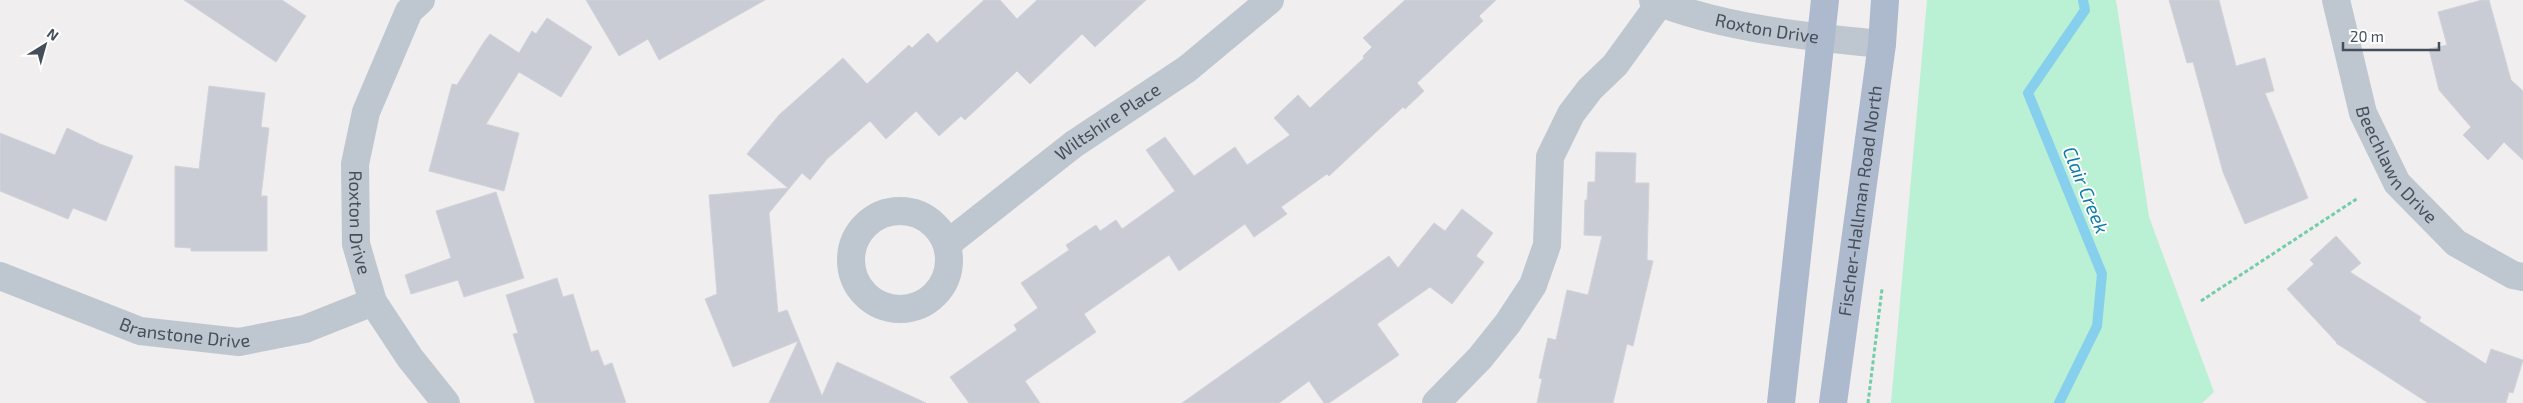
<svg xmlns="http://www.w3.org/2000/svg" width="2523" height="403" font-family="'Exo 2',sans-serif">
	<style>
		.green { fill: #baf0d3 }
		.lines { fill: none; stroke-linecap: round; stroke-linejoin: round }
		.stream { stroke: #87d0ed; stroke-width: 10 }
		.building { fill: #c9ccd4; stroke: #d1d3da }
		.path { stroke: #72cea8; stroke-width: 3; stroke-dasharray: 4 2.5; stroke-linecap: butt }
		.minor { stroke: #bec7d0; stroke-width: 28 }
		.major { stroke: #adbacd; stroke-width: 28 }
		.labels { text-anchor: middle; stroke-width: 4; stroke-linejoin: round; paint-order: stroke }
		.street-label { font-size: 18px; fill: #454f5b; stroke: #fff }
		.water-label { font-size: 19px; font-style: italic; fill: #097cab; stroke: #fff }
	</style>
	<rect width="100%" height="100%" fill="#f0eeee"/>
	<!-- green -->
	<polygon class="green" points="1927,0 2116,0 2149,217 2214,392 2202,403 1891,403"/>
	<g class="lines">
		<!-- stream -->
		<polyline class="stream" points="2059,403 2097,326 2102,274 2028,93 2085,10 2083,0"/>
	</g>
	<!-- building -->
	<g class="building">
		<polygon points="184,0 282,0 306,16 276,62"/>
		<polygon points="586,0 765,0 659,60 648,39 619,56"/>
		<polygon points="984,0 1000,0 1017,19 1037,0 1146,0 1095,47 1082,34 1030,84 1017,71 965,120 961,116 939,136 916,111 886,139 870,121 827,159 810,180 802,173 769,213 778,313 787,310 822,396 837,362 926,403 769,403 798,341 733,367 705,299 717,294 709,195 788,188 747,154 779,115 843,58 867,84 909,45 912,48 928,33 937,43"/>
		<polygon points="1405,0 1496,0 1479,16 1483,21 1417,83 1424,91 1405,109 1403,107 1329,176 1327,174 1281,207 1287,214 1254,237 1245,224 1179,271 1169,255 1084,314 1096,332 1025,381 1040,403 969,403 950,377 1017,330 1014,325 1038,308 1021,283 1069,250 1066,245 1096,225 1100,231 1116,220 1122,229 1175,191 1146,150 1165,137 1194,176 1235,147 1247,165 1290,135 1274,118 1298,95 1310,108 1364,58 1363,56 1372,47 1363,38"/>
		<polygon points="2169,0 2219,0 2236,66 2265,58 2274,91 2265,93 2308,198 2245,224 2223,172 2193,62 2187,63"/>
		<polygon points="2482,0 2489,0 2511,80 2523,91 2523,160 2504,142 2488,160 2463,135 2471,127 2439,90 2429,49 2447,45 2438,12"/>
		<polygon points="547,18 592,47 561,97 519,72 486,124 519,133 504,191 429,171 452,84 457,85 484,42 490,34 519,53 532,31 536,34"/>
		<polygon points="209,86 265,93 261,127 269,128 261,196 267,196 267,251 191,251 191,248 175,247 175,166 199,169"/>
		<polygon points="67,128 100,144 133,156 106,221 73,208 68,219 0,191 0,133 55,155"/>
		<polygon points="1596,152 1636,153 1635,183 1649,183 1647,260 1653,261 1633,346 1627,344 1613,403 1537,403 1542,379 1539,378 1548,338 1556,340 1567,290 1588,295 1602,236 1584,235 1585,200 1587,200 1588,182 1595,182"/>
		<polygon points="496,192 524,278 464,297 458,280 411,294 405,275 451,258 436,211"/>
		<polygon points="1462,209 1493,233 1476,256 1484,262 1452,304 1430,287 1377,324 1399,355 1367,377 1329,403 1324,403 1309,381 1279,403 1182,403 1389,256 1398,268 1434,223 1445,231"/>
		<polygon points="2336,236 2361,263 2350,272 2421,317 2419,321 2486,364 2491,349 2523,360 2513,393 2509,392 2506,403 2428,403 2336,343 2339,345 2287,289 2314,264 2310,260"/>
		<polygon points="557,278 563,297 573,294 591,352 598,350 604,366 612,363 626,403 535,403 513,334 518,333 506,295"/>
	</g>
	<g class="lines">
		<!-- path -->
		<g class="path">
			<polyline points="2201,301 2358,198"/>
			<polyline points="1868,403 1882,289"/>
		</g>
		<!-- minor -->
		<g class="minor">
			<path id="s1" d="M421,0L409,11L366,112L355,164L356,244L373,302L410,358L446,403"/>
			<path id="s2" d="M1653,0C1721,28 1809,37 1882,44"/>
			<path id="s3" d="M2336,0L2363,113L2397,183L2456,243L2513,275L2523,277"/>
			<circle cx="900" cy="260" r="49"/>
			<path id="s4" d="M947,244L1074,144L1187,69L1270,0"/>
			<path id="s5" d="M0,276L140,331L239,342L305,329L373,302"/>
			<polyline points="1436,403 1480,358 1508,323 1533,285 1547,245 1550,157 1571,114 1590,89 1615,65 1660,3"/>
		</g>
		<!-- major -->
		<g class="major">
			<polyline points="1781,403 1825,0"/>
			<path id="s6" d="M1833,403L1882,44L1885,0"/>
		</g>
	</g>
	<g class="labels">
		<!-- street labels -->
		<g class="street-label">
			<text dy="6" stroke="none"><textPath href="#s2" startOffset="118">Roxton Drive</textPath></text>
			<text dy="6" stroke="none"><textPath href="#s4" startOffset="202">Wiltshire Place</textPath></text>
			<text dy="6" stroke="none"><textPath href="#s3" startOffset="178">Beechlawn Drive</textPath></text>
			<text dy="6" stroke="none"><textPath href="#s6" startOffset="204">Fischer-Hallman Road North</textPath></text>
			<text dy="6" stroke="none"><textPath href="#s1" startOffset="238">Roxton Drive</textPath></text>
			<text dy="6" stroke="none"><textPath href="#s5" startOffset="195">Branstone Drive</textPath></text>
		</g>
		<!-- water labels -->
		<g class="water-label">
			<text transform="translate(2086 190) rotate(68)" y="7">Clair Creek</text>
		</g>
	</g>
	<!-- north arrow -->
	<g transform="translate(45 45) rotate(37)" stroke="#ffffff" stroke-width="4" paint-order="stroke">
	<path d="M0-4L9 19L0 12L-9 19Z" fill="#454f5b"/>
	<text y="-8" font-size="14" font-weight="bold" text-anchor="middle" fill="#454f5b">N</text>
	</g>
	<!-- scale -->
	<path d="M2343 42v8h96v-8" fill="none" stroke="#454f5b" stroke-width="2.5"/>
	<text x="2350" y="42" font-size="15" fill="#454f5b" stroke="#ffffff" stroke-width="4" paint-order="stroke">20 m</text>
</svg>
